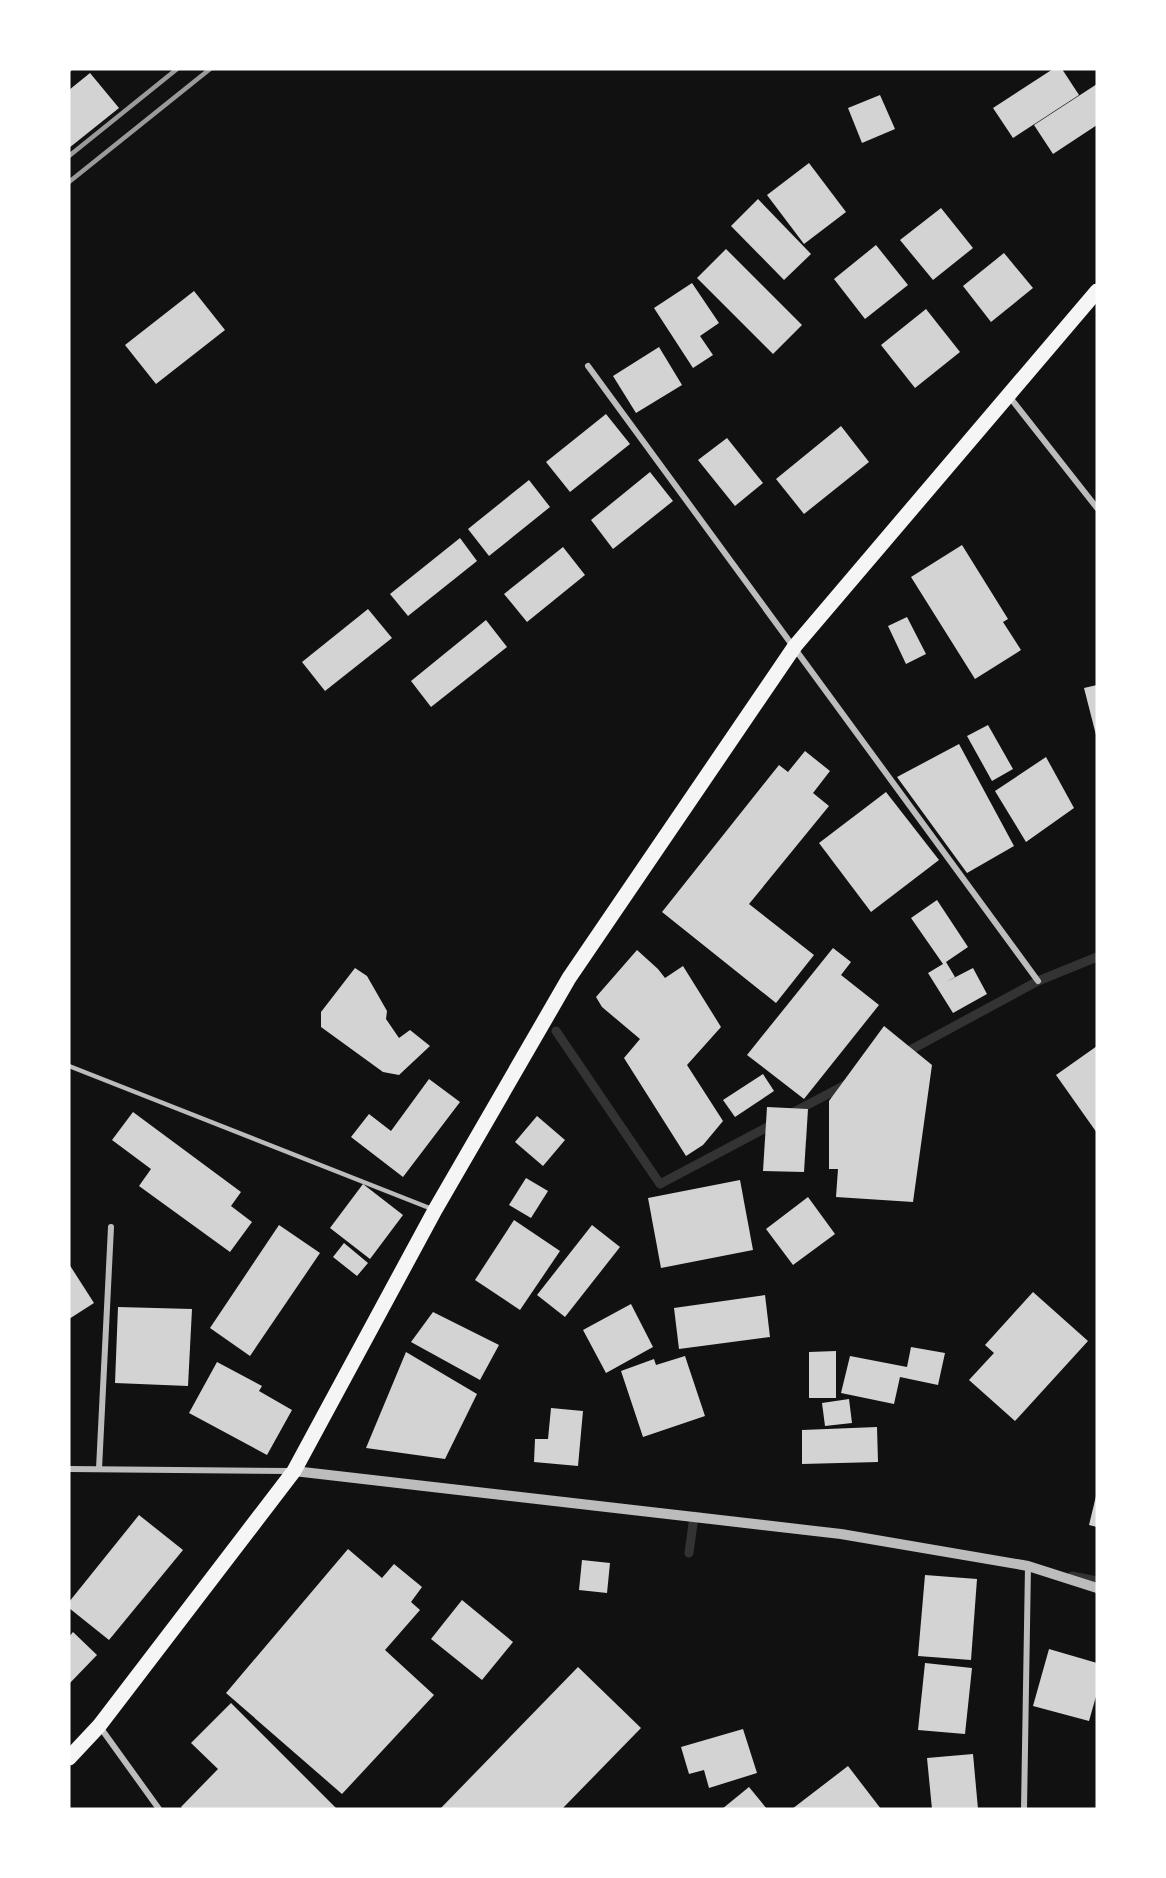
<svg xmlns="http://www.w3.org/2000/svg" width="1166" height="1878" font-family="Inter,sans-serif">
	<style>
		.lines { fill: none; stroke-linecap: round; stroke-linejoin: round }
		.stream { stroke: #333; stroke-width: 9 }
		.building { fill: #d3d3d3 }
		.service { stroke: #bcbcbc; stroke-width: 4.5 }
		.minor { stroke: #bcbcbc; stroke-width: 6 }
		.tertiary { stroke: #bcbcbc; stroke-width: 10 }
		.primary { stroke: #f5f5f5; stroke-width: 15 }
		.rail { stroke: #9a9a9a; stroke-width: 4.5 }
	</style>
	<rect width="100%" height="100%" fill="#111"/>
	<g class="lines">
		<!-- stream -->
		<g class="stream">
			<polyline points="556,1031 660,1184 775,1123"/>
			<polyline points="903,1054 1038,981 1097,957"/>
			<polyline points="792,1113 849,1083"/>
			<polyline points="689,1553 694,1516 700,1517"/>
			<polyline points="1072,1576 1097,1581"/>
		</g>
	</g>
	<!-- building -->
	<g class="building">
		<polygon points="1053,69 1062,69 1079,95 1013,138 993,108"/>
		<polygon points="90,73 119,108 69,148 69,90"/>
		<polygon points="1097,84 1097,125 1053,154 1034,125"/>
		<polygon points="880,95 895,129 862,143 848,108"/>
		<polygon points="809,163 846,212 804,244 767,195"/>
		<polygon points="758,199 811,254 784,280 731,226"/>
		<polygon points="941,208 973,248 933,280 900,240"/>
		<polygon points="876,245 908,285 865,319 834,279"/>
		<polygon points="726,249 802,325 773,354 697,278"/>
		<polygon points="1004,253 1033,288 991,322 963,286"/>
		<polygon points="692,283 719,323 700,336 713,355 693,368 654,308"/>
		<polygon points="194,291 225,330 156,384 125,345"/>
		<polygon points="926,309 960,352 915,388 881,345"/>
		<polygon points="659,347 682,385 636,413 613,376"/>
		<polygon points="606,414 630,444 570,492 546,462"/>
		<polygon points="841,426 869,462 804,514 776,479"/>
		<polygon points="727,438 763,483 735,506 698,460"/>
		<polygon points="650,472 673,501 613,549 591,520"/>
		<polygon points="529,480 550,507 489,556 468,529"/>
		<polygon points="460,538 477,561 408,616 390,594"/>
		<polygon points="962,545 1008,619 1003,622 1021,650 975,679 911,577"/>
		<polygon points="563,547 585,575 527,622 504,594"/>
		<polygon points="368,609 392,638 325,691 302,662"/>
		<polygon points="907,617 926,654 906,664 888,626"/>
		<polygon points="486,620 507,647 431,707 411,681"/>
		<polygon points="1097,685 1097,734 1096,735 1084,688"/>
		<polygon points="988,725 1013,769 992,781 967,736"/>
		<polygon points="959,744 1014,846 967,873 897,777"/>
		<polygon points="805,751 830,771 813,793 829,806 749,904 814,955 776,1003 662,912 779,765 788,772"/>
		<polygon points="1046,757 1074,808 1026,842 995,791"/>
		<polygon points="886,792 939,860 871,912 819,843"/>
		<polygon points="937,900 968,947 946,962 955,977 946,982 973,968 987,994 953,1013 928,973 943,964 911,918"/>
		<polygon points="833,948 851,962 841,975 879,1005 804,1099 747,1055"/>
		<polygon points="637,950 658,969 665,978 683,966 721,1027 687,1065 723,1121 703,1145 686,1156 624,1058 640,1039 602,1007 596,997"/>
		<polygon points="355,968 367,976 387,1011 386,1019 399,1038 410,1030 430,1046 399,1075 383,1072 321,1027 321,1012"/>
		<polygon points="884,1026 932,1065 913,1202 836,1197 838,1169 829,1169 829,1101"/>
		<polygon points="1097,1046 1097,1133 1056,1075"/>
		<polygon points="763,1074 774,1091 735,1117 723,1100"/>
		<polygon points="429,1079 460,1102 403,1177 351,1137 369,1114 391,1131"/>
		<polygon points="767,1107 808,1109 804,1172 763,1171"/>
		<polygon points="133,1112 241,1192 231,1206 252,1222 230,1252 139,1186 151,1169 112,1140"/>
		<polygon points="537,1116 565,1140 543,1166 515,1142"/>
		<polygon points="526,1178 548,1191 531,1218 509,1205"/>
		<polygon points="740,1180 753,1250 661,1268 648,1198"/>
		<polygon points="363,1184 403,1215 370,1259 330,1228"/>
		<polygon points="808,1197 835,1234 793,1265 766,1229"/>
		<polygon points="514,1220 560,1251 520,1310 475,1280"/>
		<polygon points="279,1225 320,1253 250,1356 210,1328"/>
		<polygon points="592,1225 620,1247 565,1317 537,1295"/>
		<polygon points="344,1243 368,1263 357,1276 333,1257"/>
		<polygon points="69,1264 94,1303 69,1319"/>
		<polygon points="1033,1292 1088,1341 1015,1421 969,1380 994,1353 985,1345"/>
		<polygon points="765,1295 770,1337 679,1349 674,1308"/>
		<polygon points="631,1304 653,1347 606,1373 583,1330"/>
		<polygon points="118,1307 192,1309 188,1386 115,1383"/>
		<polygon points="433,1312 499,1345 480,1380 411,1342"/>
		<polygon points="911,1347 945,1353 938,1385 900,1377 894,1404 841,1393 850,1356 907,1367"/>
		<polygon points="836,1351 836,1398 809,1398 809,1352"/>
		<polygon points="406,1352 477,1394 445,1459 366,1448"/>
		<polygon points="685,1356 705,1416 643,1437 621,1371 654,1359 656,1365"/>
		<polygon points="217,1362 262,1386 259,1391 292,1410 267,1455 189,1413"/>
		<polygon points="849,1399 852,1423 825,1426 822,1403"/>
		<polygon points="551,1408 583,1411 578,1466 534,1462 535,1439 548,1439"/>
		<polygon points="877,1427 878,1462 802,1464 802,1430"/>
		<polygon points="1097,1492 1097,1527 1089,1525"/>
		<polygon points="139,1515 183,1550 109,1640 69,1608 69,1602"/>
		<polygon points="348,1549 382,1578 394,1564 422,1587 411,1602 420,1610 385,1650 434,1695 342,1794 226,1693"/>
		<polygon points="582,1560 610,1563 607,1593 579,1590"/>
		<polygon points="925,1575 977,1579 971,1660 918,1656"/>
		<polygon points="462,1600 513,1642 482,1680 431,1639"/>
		<polygon points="73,1632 97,1655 69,1684 69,1637"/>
		<polygon points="1049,1649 1097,1663 1097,1693 1089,1721 1033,1706"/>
		<polygon points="925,1663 972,1668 965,1734 918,1730"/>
		<polygon points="578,1667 641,1728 562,1809 440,1809"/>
		<polygon points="231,1703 337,1809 183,1809 181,1807 218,1769 191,1743"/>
		<polygon points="743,1729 757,1773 709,1788 704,1770 689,1774 681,1747"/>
		<polygon points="973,1754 978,1809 932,1809 927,1758"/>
		<polygon points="848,1766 881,1809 792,1809"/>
		<polygon points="749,1787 767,1809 722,1809"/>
	</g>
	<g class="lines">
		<!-- service -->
		<polyline class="service" points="69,1066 432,1209"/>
		<!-- minor -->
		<g class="minor">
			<polyline points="588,366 1038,981"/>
			<polyline points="1008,395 1097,508"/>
			<polyline points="69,1469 290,1471"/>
			<polyline points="99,1469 111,1227"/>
			<polyline points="100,1727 159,1809"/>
			<polyline points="1024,1809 1028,1566"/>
		</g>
		<!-- tertiary -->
		<polyline class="tertiary" points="294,1471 841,1534 1028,1566 1097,1588"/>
		<!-- primary -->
		<polyline class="primary" points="69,1758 99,1726 294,1471 435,1210 569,978 795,646 1097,291"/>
		<!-- rail -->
		<g class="rail">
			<polyline points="69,70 70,69"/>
			<polyline points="69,156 177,69"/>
			<polyline points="69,182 210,69"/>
		</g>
	</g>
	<!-- border -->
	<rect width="1166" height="1878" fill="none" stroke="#ffffff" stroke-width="141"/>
</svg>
